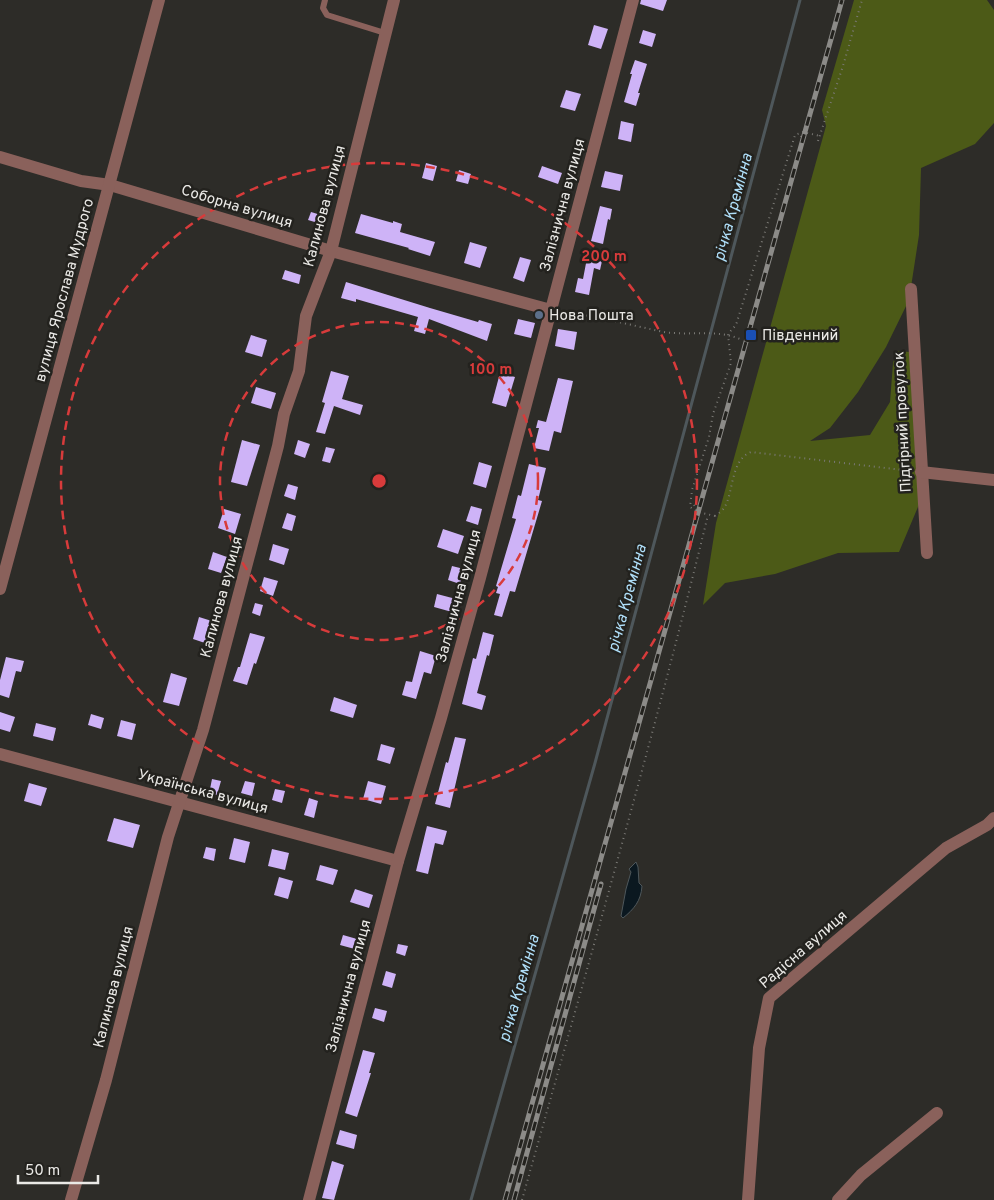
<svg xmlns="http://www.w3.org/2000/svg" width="994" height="1200" font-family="Overpass,sans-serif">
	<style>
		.green { fill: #4c5a17 }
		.water { fill: #0b1820; stroke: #4e575b }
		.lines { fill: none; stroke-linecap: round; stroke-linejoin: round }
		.stream { stroke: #4e575b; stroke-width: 3 }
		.building { fill: #ceb3f7 }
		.path { stroke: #7a7975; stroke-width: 2; stroke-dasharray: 1 4; stroke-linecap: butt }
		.service { stroke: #8a615b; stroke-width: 6 }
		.minor { stroke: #8a615b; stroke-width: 12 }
		.rail-casing { stroke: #8c8b88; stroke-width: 5 }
		.rail { stroke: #23221e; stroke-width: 3; stroke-dasharray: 9; stroke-linecap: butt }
		.ring { fill: none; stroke: #d83b3b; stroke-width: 2.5; stroke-dasharray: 9 6 }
		.service-dot { fill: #5c6f8a; stroke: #23221e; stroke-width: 2 }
		.transit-dot { fill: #1a4fb4; stroke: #23221e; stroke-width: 2 }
		.labels { text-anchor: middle; stroke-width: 5; stroke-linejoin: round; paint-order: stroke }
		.street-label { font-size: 15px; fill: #eae9e6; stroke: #23221e }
		.poi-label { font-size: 15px; fill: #eae9e6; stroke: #23221e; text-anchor: start }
		.water-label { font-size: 16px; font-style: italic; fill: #afdef8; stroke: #23221e }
		.centre { fill: #d83b3b; stroke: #23221e; stroke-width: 2.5 }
		.ring-label { font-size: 15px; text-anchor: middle; font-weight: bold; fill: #d83b3b; stroke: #23221e; stroke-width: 5; stroke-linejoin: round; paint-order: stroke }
	</style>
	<rect width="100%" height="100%" fill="#2d2c28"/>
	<!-- green -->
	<polygon class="green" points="854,0 987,0 994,10 994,123 975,144 921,168 919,235 909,300 886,347 858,392 830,428 810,441 870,435 890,402 893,363 897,351 910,352 923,495 899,552 838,553 775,574 725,583 703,605 716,523 826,126 822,110"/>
	<!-- water -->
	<path class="water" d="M636,862L638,867L639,883L642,886C641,901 634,909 623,918L621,916L626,889L631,872L629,869Z"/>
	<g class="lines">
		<!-- stream -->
		<polyline class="stream" points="471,1200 595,763 800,0"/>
	</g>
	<!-- building -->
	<g class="building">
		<polygon points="641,0 667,0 663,11 640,4"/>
		<polygon points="594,25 608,29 601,49 588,45"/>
		<polygon points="643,30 656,34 652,47 639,43"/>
		<polygon points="635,60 647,64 638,93 640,93 636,106 624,102 632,74 630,74"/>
		<polygon points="566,90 581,94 575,111 560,107"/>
		<polygon points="621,121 634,124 631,142 618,139"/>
		<polygon points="426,163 437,166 433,181 422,178"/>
		<polygon points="542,166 562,173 558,184 538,177"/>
		<polygon points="459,170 471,174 468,184 456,181"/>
		<polygon points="605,171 623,175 620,191 601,187"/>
		<polygon points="600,206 612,209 610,220 608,219 603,244 591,241"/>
		<polygon points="311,212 321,215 318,223 308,220"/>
		<polygon points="361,214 393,223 393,221 402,224 400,232 435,242 430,256 408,249 409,248 355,233"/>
		<polygon points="470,242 487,247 480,268 464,263"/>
		<polygon points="520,257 531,260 524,282 513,278"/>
		<polygon points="587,258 602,261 600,270 594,268 589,295 575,292 578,278 583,279"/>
		<polygon points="285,270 301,275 299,284 282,279"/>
		<polygon points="346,282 430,308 478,322 479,320 492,324 487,341 429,319 425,334 414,331 418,317 356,299 356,302 341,298"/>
		<polygon points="518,319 535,323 531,338 514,334"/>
		<polygon points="558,329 577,332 574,350 555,346"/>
		<polygon points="251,335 267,340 262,357 245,352"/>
		<polygon points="331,371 349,376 342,399 363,405 360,415 334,406 325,434 316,432 325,403 322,402"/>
		<polygon points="500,373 515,377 506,407 492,403"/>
		<polygon points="558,378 573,381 561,433 554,431 549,451 534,448 539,428 536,428 538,420 546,422"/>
		<polygon points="256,387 276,393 271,409 251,403"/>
		<polygon points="242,440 260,445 247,486 231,482"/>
		<polygon points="298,440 310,444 305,458 294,454"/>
		<polygon points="326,447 335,449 330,463 322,461"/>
		<polygon points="479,462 492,466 486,488 473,484"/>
		<polygon points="529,464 546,468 538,500 542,501 515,592 510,591 502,617 494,615 500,594 496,593 498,587 496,586 516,519 512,518 518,495 521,496"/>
		<polygon points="288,484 298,487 295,500 284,496"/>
		<polygon points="471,506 482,509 478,525 466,521"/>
		<polygon points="224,509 241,514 235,534 218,528"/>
		<polygon points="287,513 296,516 292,531 282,528"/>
		<polygon points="443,529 464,536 458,554 437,547"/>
		<polygon points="273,544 289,549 284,565 269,560"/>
		<polygon points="213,552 227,557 221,573 208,569"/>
		<polygon points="452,566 464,569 460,584 448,580"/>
		<polygon points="264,577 278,581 273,596 260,591"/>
		<polygon points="437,594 456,599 452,612 434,607"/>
		<polygon points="255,603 263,605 260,616 252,613"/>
		<polygon points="199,617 215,622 208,644 193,639"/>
		<polygon points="483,632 494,635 489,656 487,655 477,693 486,696 482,710 462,704 473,658 476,659"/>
		<polygon points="250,633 265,637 256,664 254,663 247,685 233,681 238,667 240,667"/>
		<polygon points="420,651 436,656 431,674 424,672 416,699 402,695 406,681 412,682"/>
		<polygon points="6,657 24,661 21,672 16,671 9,698 0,695 0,680"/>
		<polygon points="171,673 187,678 179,706 163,702"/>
		<polygon points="334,697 357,705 353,718 330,711"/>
		<polygon points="0,712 15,717 10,732 0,729"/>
		<polygon points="91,714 104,718 101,729 88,725"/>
		<polygon points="121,720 136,724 132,740 117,736"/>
		<polygon points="36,723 56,728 53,741 33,736"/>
		<polygon points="455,737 466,739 450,808 435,804 446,762 448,763"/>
		<polygon points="381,744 395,748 390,764 377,760"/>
		<polygon points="212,779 221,781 217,795 209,794"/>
		<polygon points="245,781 255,783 252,796 241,793"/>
		<polygon points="368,781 386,786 381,804 363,799"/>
		<polygon points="29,783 47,788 41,806 24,801"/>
		<polygon points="275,789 285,791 282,803 272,800"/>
		<polygon points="309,798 318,801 314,818 304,815"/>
		<polygon points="114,818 140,825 133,848 107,841"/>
		<polygon points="427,826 447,831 443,845 435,843 428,874 416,871"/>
		<polygon points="234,838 250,842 245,863 229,859"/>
		<polygon points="206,847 216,849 214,861 203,858"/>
		<polygon points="272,849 289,853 285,870 268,866"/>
		<polygon points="320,865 338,870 333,885 316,880"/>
		<polygon points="279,877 293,881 288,899 274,895"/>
		<polygon points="355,889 373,895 369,908 350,902"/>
		<polygon points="343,935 364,941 362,951 340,945"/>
		<polygon points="398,944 408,946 405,956 396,953"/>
		<polygon points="386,971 396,974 392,988 382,985"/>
		<polygon points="375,1008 387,1011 384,1022 372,1018"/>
		<polygon points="363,1050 375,1053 369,1073 371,1073 357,1117 345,1113"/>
		<polygon points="340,1130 357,1135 354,1149 336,1144"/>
		<polygon points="332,1161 344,1165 334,1200 322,1198"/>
	</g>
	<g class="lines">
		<!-- path -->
		<g class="path">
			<polyline points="801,137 803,132"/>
			<polyline points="818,141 843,66 862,0"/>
			<path d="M561,312C596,316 630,325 664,332C690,336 716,329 740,339"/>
			<polyline points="694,505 697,510"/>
			<polyline points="715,516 698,512 690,507 692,490 709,437 713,414 731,363 728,334 736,325 795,135 803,132 820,136"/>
			<path d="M715,516C718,514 722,511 724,508C734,493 730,460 751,452L911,471"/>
			<path d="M522,1200C586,972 652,745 708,515"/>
		</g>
		<!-- service -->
		<polyline class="service" points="325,0 323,8 327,15 385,33"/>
		<!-- minor -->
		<g class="minor">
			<polyline points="0,157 81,181 110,185 331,251 551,310"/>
			<polyline points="911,289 927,553"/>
			<polyline points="921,472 994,480"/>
			<polyline points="0,589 159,0"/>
			<polyline points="0,754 398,861"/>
			<polyline points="71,1200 106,1080 168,837 203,730 278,446 284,414 299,371 306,316 331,251 394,0"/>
			<polyline points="309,1200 398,861 441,718 480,578 633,0"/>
			<polyline points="748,1200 759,1048 769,998 946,848 987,825 994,818"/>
			<polyline points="838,1200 861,1175 937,1113"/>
		</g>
		<defs>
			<g id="rail">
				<polyline points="505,1200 842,0"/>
				<polyline points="514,1200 601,884"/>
			</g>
		</defs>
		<!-- rail casing -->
		<use href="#rail" class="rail-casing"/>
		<!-- rail -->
		<use href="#rail" class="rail"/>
	</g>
	<!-- distance rings -->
	<g class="ring">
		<circle cx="379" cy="481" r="159"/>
		<circle cx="379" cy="481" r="318"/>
	</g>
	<!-- markers -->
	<circle class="service-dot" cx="539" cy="315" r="5"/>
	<rect class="transit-dot" x="745" y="329" width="12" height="12" rx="2.5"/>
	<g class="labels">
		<!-- street labels -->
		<g class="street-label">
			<text transform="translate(562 205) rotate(-75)" y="5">Залізнична вулиця</text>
			<text transform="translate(237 206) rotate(17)" y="5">Соборна вулиця</text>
			<text transform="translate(324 206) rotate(-75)" y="5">Калинова вулиця</text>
			<text transform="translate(64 290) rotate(-75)" y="5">вулиця Ярослава Мудрого</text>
			<text transform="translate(902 422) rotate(-93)" y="5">Підгірний провулок</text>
			<text transform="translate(458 596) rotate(-75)" y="5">Залізнична вулиця</text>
			<text transform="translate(221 597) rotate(-75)" y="5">Калинова вулиця</text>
			<text transform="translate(203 791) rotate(15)" y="5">Українська вулиця</text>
			<text transform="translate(803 949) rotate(-41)" y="5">Радісна вулиця</text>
			<text transform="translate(348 986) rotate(-75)" y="5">Залізнична вулиця</text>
			<text transform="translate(113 987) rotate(-76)" y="5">Калинова вулиця</text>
		</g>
		<!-- poi labels -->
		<g class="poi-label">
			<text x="549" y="320">Нова Пошта</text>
			<text x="762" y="340">Південний</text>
		</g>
		<!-- water labels -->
		<g class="water-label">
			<text transform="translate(732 207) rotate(-75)" y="6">річка Кремінна</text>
			<text transform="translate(626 598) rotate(-75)" y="6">річка Кремінна</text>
			<text transform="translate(518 988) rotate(-74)" y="6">річка Кремінна</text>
		</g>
	</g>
	<circle cx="379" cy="481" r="8" class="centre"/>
	<g class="ring-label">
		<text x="604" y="261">200 m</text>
		<text x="491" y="374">100 m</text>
	</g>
	<!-- scale -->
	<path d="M18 1175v8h80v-8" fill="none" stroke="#eae9e6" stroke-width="2.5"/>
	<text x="25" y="1175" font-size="15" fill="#eae9e6" stroke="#23221e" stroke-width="4" paint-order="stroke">50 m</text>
</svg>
